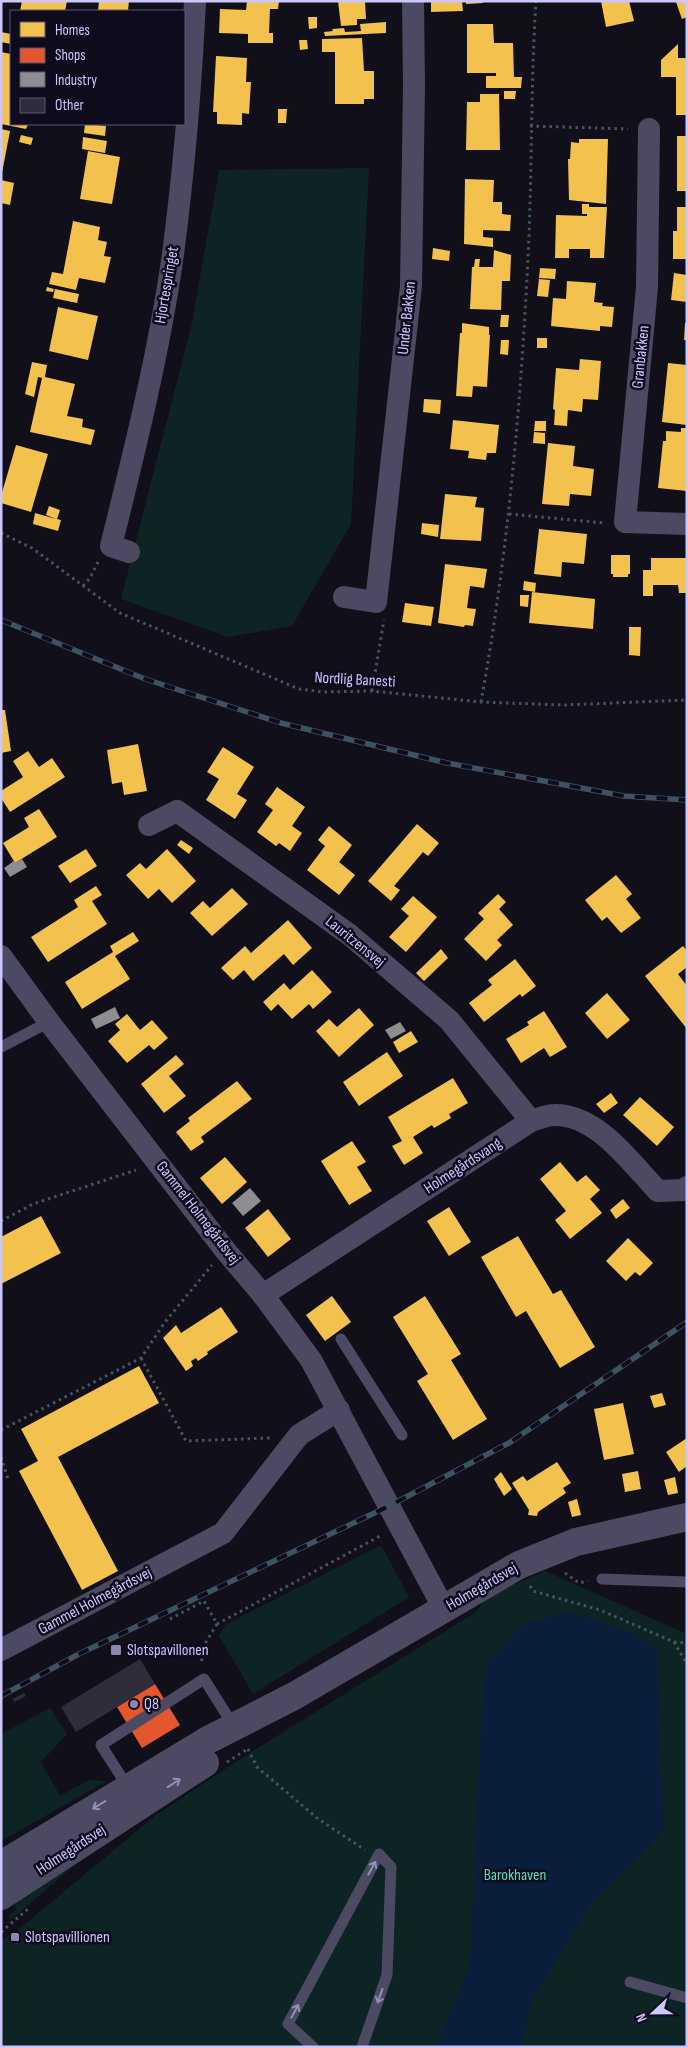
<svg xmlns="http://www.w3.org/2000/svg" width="688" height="2048" font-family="'Sofia Sans Condensed',sans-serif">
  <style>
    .green { fill: #0e2424 }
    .water { fill: #0a1d3b }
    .homes { fill: #f2c14e }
    .shops { fill: #e4572e }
    .industry { fill: #8d8d92 }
    .building { fill: #2f2c3c }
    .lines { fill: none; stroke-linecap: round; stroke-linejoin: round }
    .path { stroke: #465562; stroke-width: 3; stroke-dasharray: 2.5 4; stroke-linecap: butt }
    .service { stroke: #4b4a62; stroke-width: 11 }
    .minor { stroke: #4b4a62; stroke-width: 22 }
    .tertiary { stroke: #4b4a62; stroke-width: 28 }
    .rail-casing { stroke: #3d5362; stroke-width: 5.5 }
    .rail { stroke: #0e0b1d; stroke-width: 4; stroke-dasharray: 11; stroke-linecap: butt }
    .oneway { stroke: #928fb8 }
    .poi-dot { fill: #8b87ae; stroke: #0e0b1d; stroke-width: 2 }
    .labels { text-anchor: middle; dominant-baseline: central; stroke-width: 5; stroke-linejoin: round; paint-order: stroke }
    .street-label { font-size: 16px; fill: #cdc7ff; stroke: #0e0b1d }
    .poi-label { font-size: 16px; fill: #cdc7ff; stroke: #0e0b1d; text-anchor: start }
    .park-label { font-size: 16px; fill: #52e0ba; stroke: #0e0b1d }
  </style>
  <rect width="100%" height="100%" fill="#110f19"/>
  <g class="green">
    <path d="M369,168L351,524L292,626L228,637L121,599L192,323L219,170Z"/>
    <path d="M381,1545L409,1597L253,1694L219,1636L225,1625Z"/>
    <path d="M545,1571L687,1634V2047H1V1940L9,1936L12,1940L21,1935L18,1930L156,1815L248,1754L476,1612L488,1596Z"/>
    <path d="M50,1708L67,1734L41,1762L60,1796L89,1780L107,1781L1,1841V1734Z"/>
    <path d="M76,1864L20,1912L11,1919L8,1916L17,1909L14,1905L47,1878Z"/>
  </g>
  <path class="water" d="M569,1612L639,1636L657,1651L664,1831L592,1902L532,2000L521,2047H437L470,1964L482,1709L488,1662L524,1624Z"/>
  <g class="homes">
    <path d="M22,1H67L65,11H20Z"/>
    <path d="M99,1H129L128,11H98Z"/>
    <path d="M247,1H279L278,9H270L269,33H273V43H248V34L219,33L220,9L246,10Z"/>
    <path d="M338,1H365L366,19H357V25L341,26Z"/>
    <path d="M431,1H462L463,11L431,12Z"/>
    <path d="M466,1H483V3L466,4Z"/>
    <path d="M601,1H629L634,21L606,27Z"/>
    <path d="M686,1L687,17L682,19L676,2Z"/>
    <path d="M308,17H317V28L309,29Z"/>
    <path d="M386,22V33L325,36L324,32L333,31L332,29L344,28L345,32L361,31L360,24Z"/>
    <path d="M467,24H493L494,43H513L514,77H522L521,88H486V76H496V73H467Z"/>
    <path d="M1,32L11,34V44L1,42Z"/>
    <path d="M362,38L364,71H374V99H364V104H335V52H322V39Z"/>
    <path d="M299,40H307L308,49L300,50Z"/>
    <path d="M678,44V58H687V115H676V77H661V60Z"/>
    <path d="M1,52L11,54V124H28L26,129L1,124Z"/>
    <path d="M216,56L247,58L246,82H251L249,114L242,113V125L217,124V112H213Z"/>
    <path d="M504,91H516L515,99H504Z"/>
    <path d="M480,94H499L500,150H466L467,102H480Z"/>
    <path d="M278,109H287L286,123H278Z"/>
    <path d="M85,124L106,126L105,136L84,133Z"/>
    <path d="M1,129L10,131L2,173H1Z"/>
    <path d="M21,135L33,138L31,145L19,142Z"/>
    <rect x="677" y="136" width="10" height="55"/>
    <path d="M83,137L107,141L105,153L82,149Z"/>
    <path d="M579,139H608L606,204L569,200L568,159H570L571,142L579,143Z"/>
    <path d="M88,151L120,157L112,204L80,199Z"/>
    <path d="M465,179L494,180L493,202H502V214L511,215L510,231L483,230V237L493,238V247L464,244Z"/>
    <path d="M1,180L14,183L10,205L1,203Z"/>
    <path d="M582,204H589V207H607L604,258H590V249H569V258H555L556,215L587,216V214H582Z"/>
    <path d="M677,207H687V259H673V231H677Z"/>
    <path d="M73,221L100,227L98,240L107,242L104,256L111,257L105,283L79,278L76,290L49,284L52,272L63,274Z"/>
    <path d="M433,248L450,251L449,261L432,259Z"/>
    <path d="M494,250L511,255L510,281H502L501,310L470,309L472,267H474L475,259H480L479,267H493Z"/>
    <path d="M540,268L556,269L555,279L539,278Z"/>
    <path d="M674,273L687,275V302L671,300Z"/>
    <path d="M539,279L550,280L548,297L537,296Z"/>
    <path d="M567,281L596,283L594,302L603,303L602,306L614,307L612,327L600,326V331L551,326L553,298L566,299Z"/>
    <path d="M47,287L54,289L53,292L46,291Z"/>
    <path d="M55,289L79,294L77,303L53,298Z"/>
    <path d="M58,307L98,316L88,360L49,351Z"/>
    <path d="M501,315H509L508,327H500Z"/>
    <path d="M462,323L489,327V335H490L487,387L473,386L472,397L456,396L460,333H462Z"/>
    <path d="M685,323H687V340H684Z"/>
    <rect x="537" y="338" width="10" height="10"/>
    <path d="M501,340H509L508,355L500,354Z"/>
    <path d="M580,359L601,361L598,400L583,399L582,412L568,410L567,426L554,425L555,410L553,409L556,368L579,370Z"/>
    <path d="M32,362L47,365L45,377L75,384L67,416L83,419L82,427L95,430L91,445L30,432L42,378L38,377L34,397L25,394Z"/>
    <path d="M668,363L687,365V425L662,422Z"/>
    <path d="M424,399L441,400L440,414L423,412Z"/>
    <path d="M453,420L499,425L496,453H487L486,460L468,458L469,451L450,449Z"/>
    <path d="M535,421H546V431H534Z"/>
    <path d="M681,428H687V491L658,488L663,441H666V431L681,432Z"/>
    <path d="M534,432L545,433V444L533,443Z"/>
    <path d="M548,443L575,446L573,466L594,469L591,496L570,494L569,506L542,504Z"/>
    <path d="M16,445L48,454L31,512L1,503V496Z"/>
    <path d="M445,494L477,497L475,507L484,508L481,541L440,539Z"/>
    <path d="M49,506L60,510L57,519L61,520L58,531L33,524L35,513L56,519L46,515Z"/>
    <path d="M422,523L439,525L438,537L421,534Z"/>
    <path d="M539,529L587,534L584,564L562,562L561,577L534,574Z"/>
    <path d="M611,555H630V574H628V577H613V574H611Z"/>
    <path d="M651,558H687V593H679L678,585H653V596H643V570H651Z"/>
    <path d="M445,564L487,569L484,588L470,586L467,608L476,609L473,626L465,625L464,627L438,623Z"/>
    <path d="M524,581L536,583L535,592L523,590Z"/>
    <path d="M532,592L595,599L593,629L529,623Z"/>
    <path d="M520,595H529L528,607L520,606Z"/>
    <path d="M405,603L434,607L431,626L402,622Z"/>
    <path d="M629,627H641L640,656L629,655Z"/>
    <path d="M1,710H5L11,751L1,753Z"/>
    <path d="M138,744L147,791L124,795L122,782L112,784L107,750Z"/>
    <path d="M223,747L254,767L237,794L247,800L235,819L206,800L219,779L207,772Z"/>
    <path d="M28,751L39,767L52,758L65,777L10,812L1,798V791L23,777L13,761Z"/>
    <path d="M277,787L305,807L292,826L302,833L290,851L279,843L276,846L257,832L273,810L265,804Z"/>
    <path d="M39,809L57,837L15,863L3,843L29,827L24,818Z"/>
    <path d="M417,824L439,843L428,856L423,852L394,886L400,890L391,901L368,881Z"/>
    <path d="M329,826L352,845L339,862L355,875L339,895L307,870L325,846L318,840Z"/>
    <path d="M181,840L193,848L189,854L177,845Z"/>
    <path d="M86,849L97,866L70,883L58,866Z"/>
    <path d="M167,849L196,881L172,903L159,889L148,899L126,875L140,863L146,869Z"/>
    <path d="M616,875L632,894L626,899L641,918L621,933L607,917L602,921L585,900Z"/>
    <path d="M96,886L102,895L92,901L107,924L48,962L31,937L78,907L74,900Z"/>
    <path d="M232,888L248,904L212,936L190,913L203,901L210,908Z"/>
    <path d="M498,894L506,902L499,909L513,925L497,940L502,945L486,961L464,939L484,919L478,913Z"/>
    <path d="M413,896L437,917L406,952L389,937L409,916L401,909Z"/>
    <path d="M288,920L312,948L293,965L284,954L253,981L244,970L233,980L221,968L245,946L251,953Z"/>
    <path d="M133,932L139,941L115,956L130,979L82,1009L65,982L113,952L110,946Z"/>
    <path d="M683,946L687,951V967L678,974L687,986V1029L645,976Z"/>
    <path d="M441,949L448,958L424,981L416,973Z"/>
    <path d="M515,959L536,986L522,997L520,994L484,1022L469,1003L492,985L488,980Z"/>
    <path d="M312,970L332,992L313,1009L309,1004L292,1019L278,1004L271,1011L263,1002L284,983L290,990Z"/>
    <path d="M607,993L630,1020L607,1039L585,1013Z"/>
    <path d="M359,1008L374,1025L339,1057L316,1031L329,1019L337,1027Z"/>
    <path d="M544,1011L567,1047L550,1057L544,1048L521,1063L506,1039L529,1025L527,1022Z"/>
    <path d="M127,1014L140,1030L152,1020L168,1038L154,1050L149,1045L127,1063L108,1041L120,1030L115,1024Z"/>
    <path d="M411,1031L418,1042L399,1053L393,1042Z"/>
    <path d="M387,1052L403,1076L359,1106L343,1082Z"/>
    <path d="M176,1055L184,1064L169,1076L186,1096L164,1113L141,1084Z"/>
    <path d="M453,1078L468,1103L449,1114L451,1118L434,1128L432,1125L413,1137L423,1153L404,1165L392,1146L402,1141L388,1117Z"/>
    <path d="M237,1081L252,1099L201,1137L204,1142L191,1151L176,1132L190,1121L188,1118Z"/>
    <path d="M611,1093L618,1103L604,1113L596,1104Z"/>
    <path d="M640,1097L674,1127L657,1146L623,1115Z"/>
    <path d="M352,1141L366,1162L357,1167L372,1191L349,1205L321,1161Z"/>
    <path d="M225,1157L247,1182L222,1204L200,1178Z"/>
    <path d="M560,1162L577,1182L586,1175L600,1190L590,1199L602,1213L570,1239L555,1220L566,1211L540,1179Z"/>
    <path d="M623,1199L630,1208L616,1219L610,1210Z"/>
    <path d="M449,1207L471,1242L449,1256L427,1221Z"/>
    <path d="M268,1209L291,1239L268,1257L245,1228Z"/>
    <path d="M41,1216L61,1253L1,1284V1237Z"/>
    <path d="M518,1236L553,1294L561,1290L595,1347L560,1368L526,1311L516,1317L481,1257Z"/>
    <path d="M628,1238L653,1263L640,1276L635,1272L626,1281L606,1261Z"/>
    <path d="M332,1296L351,1322L325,1341L306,1315Z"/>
    <path d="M425,1296L461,1354L451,1360L487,1419L453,1440L417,1381L428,1374L393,1317Z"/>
    <path d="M221,1307L238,1332L207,1352L208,1354L198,1361L196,1358L191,1361L193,1366L186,1371L163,1338L176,1325L181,1333Z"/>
    <path d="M139,1366L159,1403L58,1457L118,1571L82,1590L19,1471L38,1461L21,1429Z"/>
    <path d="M662,1393L666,1405L654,1408L650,1396Z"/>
    <path d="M623,1403L634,1454L604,1460L594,1409Z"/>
    <path d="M687,1438V1466L679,1472L666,1452Z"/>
    <path d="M557,1462L571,1483L563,1488L566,1493L538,1512L537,1516L528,1515L529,1510L512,1483L523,1476L527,1481Z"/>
    <path d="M638,1471L641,1489L625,1492L622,1474Z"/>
    <path d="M501,1472L512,1489L504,1496L494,1479Z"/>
    <path d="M675,1477L678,1493L668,1495L664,1480Z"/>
    <path d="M577,1499L581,1515L572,1517L568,1502Z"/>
  </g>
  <path class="shops" d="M155,1684L180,1725L142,1748L117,1707Z"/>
  <g class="industry">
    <path d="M22,859L27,867L10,877L4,868L14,861L15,863Z"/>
    <path d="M115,1007L120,1018L96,1029L91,1019Z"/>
    <path d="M400,1022L406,1031L391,1039L385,1030Z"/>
    <path d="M250,1188L261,1201L243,1216L232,1203Z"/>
  </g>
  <g class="building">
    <path d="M140,1659L155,1684L76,1732L61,1707Z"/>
    <path d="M24,1693L26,1696L14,1702L13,1699Z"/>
    <path d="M17,1931L19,1934L11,1939L9,1936Z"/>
  </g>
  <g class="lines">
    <g class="path">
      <path d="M530,126L628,129"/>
      <path d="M509,514L604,523"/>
      <path d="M1,533L32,548L120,613L299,689L323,692L372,691L481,702L564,705L687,700"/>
      <path d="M83,586L90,578L98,562"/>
      <path d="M372,691L384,620"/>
      <path d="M481,702C509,548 522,392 529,236C532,157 531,79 536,1"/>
      <path d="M1,1221L33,1204L136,1170"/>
      <path d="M141,1358L186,1441L270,1438"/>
      <path d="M1,1430L141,1358L165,1322L212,1265"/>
      <path d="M1,1457L8,1479"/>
      <path d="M565,1573L579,1583L588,1581"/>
      <path d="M530,1586L533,1591L600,1610L674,1642L687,1664"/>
      <path d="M170,1619L204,1601L217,1624L201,1650L202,1664"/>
      <path d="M217,1624L382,1535"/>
      <path d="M674,1642L687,1643"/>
      <path d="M248,1749L257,1767L317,1818L365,1850"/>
      <path d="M227,1762L249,1748"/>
      <path d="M1,1932L28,1909"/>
    </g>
    <g class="service">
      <path d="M1,1047L49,1022"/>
      <path d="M341,1339L402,1435"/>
      <path d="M602,1579L687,1582"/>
      <path d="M129,1789L101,1745L204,1679L235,1728"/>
      <path d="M630,1982L687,1998"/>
      <path d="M313,2047L288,2024L379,1854L391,1867L387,1975L362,2047"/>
    </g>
    <g class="minor">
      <path d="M649,129L647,287L625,522L687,524"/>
      <path d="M129,552L111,546C135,449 159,353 173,254C184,170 191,86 195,1"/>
      <path d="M344,597L376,602L411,286L414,85L413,1"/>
      <path d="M149,825L177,811L350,935L449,1020L531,1121"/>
      <path d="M1,956L49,1022L225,1250L263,1295L311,1360L444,1609"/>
      <path d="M263,1295L531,1121C538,1119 547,1115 554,1115C597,1114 630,1162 658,1191L683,1190L687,1187"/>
      <path d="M1,1650L223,1533L299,1435L339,1410"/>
    </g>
    <g class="tertiary">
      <path d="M1,1865L208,1740L294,1696L519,1565L576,1542L687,1517"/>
      <path d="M1,1896L205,1763"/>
    </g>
    <g class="rail-casing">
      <g id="rail">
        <path d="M1,620L145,679L281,723L447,763L624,796L687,800"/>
        <path d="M1,1696L79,1654L389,1506L509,1443L687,1322"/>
      </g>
    </g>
    <use href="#rail" class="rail"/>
  </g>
  <defs><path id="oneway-shaft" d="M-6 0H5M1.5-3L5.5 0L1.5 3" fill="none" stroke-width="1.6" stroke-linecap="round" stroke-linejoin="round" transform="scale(1.25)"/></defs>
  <g class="oneway">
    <use href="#oneway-shaft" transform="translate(174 1783) rotate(-33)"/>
    <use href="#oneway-shaft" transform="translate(99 1805) rotate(149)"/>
    <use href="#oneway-shaft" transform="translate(372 1868) rotate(-61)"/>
    <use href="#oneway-shaft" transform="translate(380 1996) rotate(109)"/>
    <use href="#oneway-shaft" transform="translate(295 2011) rotate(-62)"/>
  </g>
  <g class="poi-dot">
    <rect x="110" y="1644" width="12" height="12" rx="2.5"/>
    <circle cx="134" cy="1704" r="5"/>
    <rect x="10" y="1932" width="10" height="10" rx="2.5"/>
  </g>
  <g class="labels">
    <g class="street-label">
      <text transform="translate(167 285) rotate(-80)">Hjortespringet</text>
      <text transform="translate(407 318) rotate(-84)">Under Bakken</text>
      <text transform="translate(641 357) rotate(-84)">Granbakken</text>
      <text transform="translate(355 680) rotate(3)">Nordlig Banesti</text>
      <text transform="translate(355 942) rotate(39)">Lauritzensvej</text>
      <text transform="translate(463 1166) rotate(-33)">Holmegårdsvang</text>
      <text transform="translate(198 1213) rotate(52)">Gammel Holmegårdsvej</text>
      <text transform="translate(482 1587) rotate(-30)">Holmegårdsvej</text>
      <text transform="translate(95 1601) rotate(-28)">Gammel Holmegårdsvej</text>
      <text transform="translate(71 1850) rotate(-33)">Holmegårdsvej</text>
    </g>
    <g class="poi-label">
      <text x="127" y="1650">Slotspavillonen</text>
      <text x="144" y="1704">Q8</text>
      <text x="25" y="1937">Slotspavillionen</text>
    </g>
    <g class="park-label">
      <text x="515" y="1875">Barokhaven</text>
    </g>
  </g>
  <rect width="688" height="2048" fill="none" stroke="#cdc7ff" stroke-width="5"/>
  <rect x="10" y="10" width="175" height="115" fill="#0e0b1d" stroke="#5a5677"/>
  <rect x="20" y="22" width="25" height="15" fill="#f2c14e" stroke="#5a5677"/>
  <text x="55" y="35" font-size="15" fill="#cdc7ff">Homes</text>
  <rect x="20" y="48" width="25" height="15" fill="#e4572e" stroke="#5a5677"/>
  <text x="55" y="60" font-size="15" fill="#cdc7ff">Shops</text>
  <rect x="20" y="72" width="25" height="15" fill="#8d8d92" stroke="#5a5677"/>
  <text x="55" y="85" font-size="15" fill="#cdc7ff">Industry</text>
  <rect x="20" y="98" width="25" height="15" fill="#2f2c3c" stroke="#5a5677"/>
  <text x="55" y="110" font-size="15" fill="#cdc7ff">Other</text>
  <g transform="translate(653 2013) rotate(248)" stroke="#0e0b1d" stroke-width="4" paint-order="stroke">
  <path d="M0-4L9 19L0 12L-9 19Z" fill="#cdc7ff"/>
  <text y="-8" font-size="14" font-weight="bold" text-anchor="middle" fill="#cdc7ff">N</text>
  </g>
</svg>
